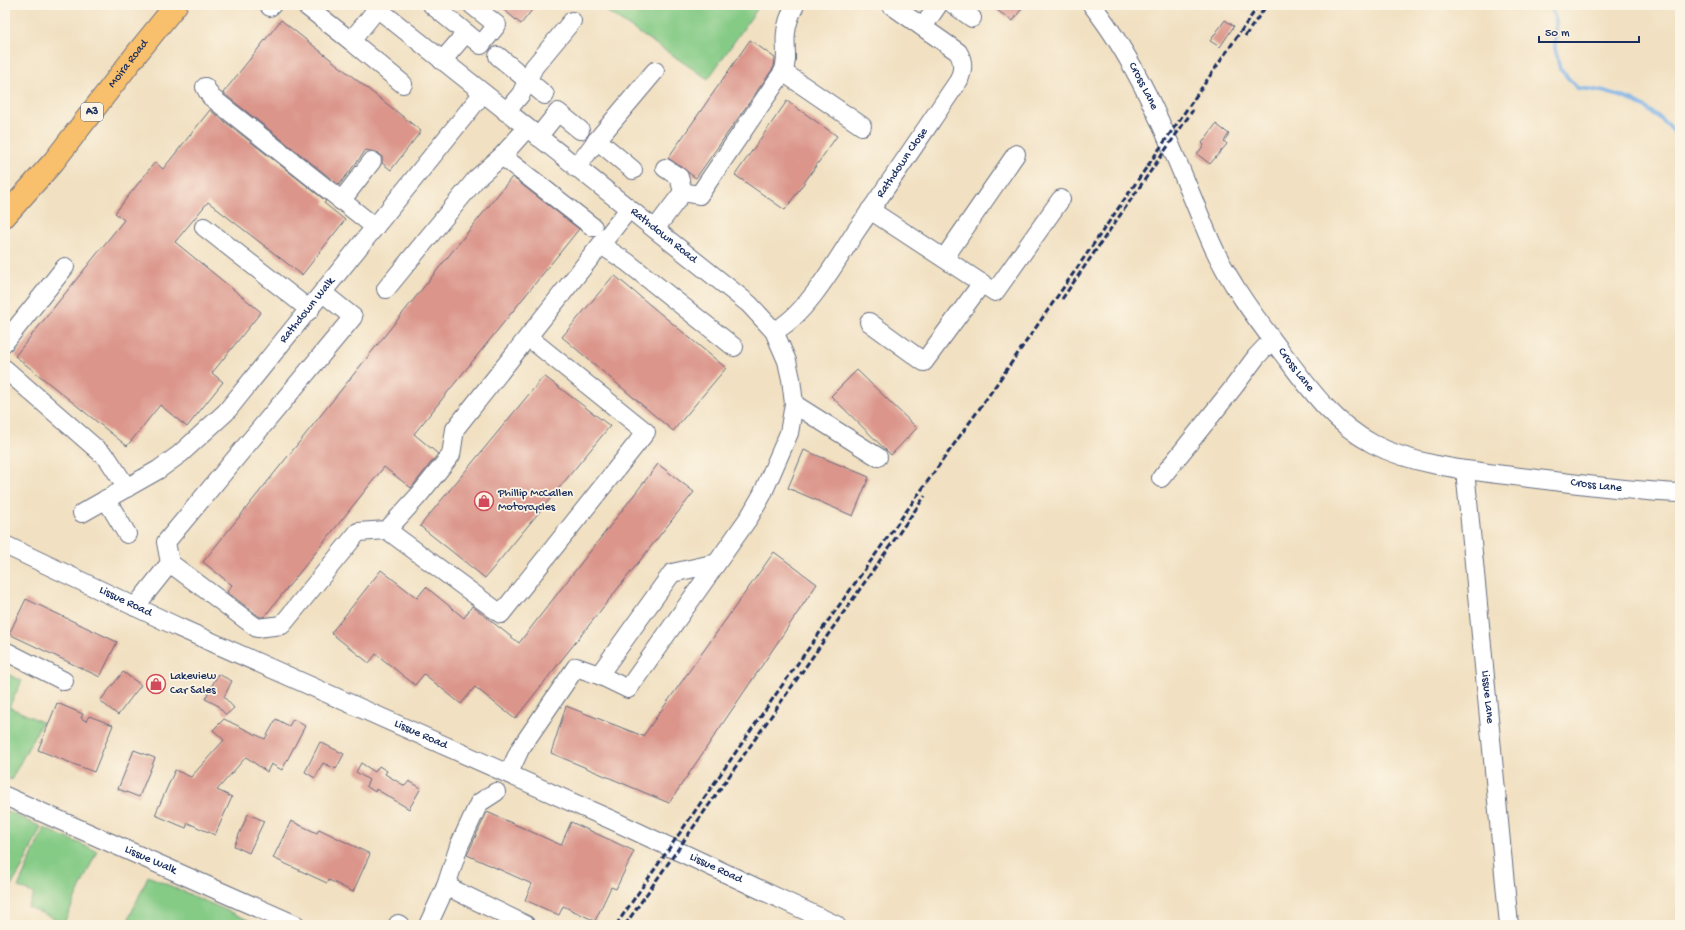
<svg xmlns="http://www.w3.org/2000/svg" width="1685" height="930" font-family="'Gochi Hand',sans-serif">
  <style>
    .green { fill: #85cb86; stroke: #507d72 }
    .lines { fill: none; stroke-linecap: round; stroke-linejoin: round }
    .stream { stroke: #76afe6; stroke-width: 4 }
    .building { fill: #db958b }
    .minor-casing { stroke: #666d81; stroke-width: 20 }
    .highway-casing { stroke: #666d81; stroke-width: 24 }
    .minor { stroke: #fff; stroke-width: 18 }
    .highway { stroke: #f8bf6c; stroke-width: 22 }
    .rail { stroke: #1b2f5e; stroke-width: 3; stroke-dasharray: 6 3; stroke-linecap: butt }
    .labels { text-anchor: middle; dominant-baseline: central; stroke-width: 3.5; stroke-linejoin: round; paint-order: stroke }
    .shield { fill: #fcf5e5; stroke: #5e6a86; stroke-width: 1 }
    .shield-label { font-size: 11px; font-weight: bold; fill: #1b2f5e }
    .street-label { font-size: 12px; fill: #1b2f5e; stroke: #fcf5e5 }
    .poi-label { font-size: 12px; fill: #1b2f5e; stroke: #fcf5e5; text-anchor: start }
  </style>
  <rect width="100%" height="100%" fill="#fcf5e5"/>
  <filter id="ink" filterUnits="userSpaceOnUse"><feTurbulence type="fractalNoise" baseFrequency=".025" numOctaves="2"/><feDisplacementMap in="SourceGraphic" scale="8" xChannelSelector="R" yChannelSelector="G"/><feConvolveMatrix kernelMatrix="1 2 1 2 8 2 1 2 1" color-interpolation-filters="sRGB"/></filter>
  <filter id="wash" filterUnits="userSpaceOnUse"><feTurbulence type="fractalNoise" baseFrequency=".012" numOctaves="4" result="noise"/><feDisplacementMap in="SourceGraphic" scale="16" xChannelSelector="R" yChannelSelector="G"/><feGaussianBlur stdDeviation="0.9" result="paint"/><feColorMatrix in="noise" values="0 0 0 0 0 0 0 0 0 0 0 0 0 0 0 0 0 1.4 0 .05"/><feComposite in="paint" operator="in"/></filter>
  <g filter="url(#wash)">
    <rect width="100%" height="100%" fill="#f1e0c1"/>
    <g class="green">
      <path d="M597,5H760L708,79Z"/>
      <path d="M5,673L22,681L9,707L42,722L11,780L5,777Z"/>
      <path d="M5,810L41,827L22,868L5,896Z"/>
      <path d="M44,828L97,851L64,923L28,907L34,894L18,887Z"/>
      <path d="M148,876L255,923V925H126Z"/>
    </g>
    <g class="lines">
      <path class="stream" d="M1550,5L1556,21L1555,47L1560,69L1577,88C1620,91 1651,104 1680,138"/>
    </g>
    <g id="blocks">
      <g class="building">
        <path d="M498,5H536L521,24Z"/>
        <path d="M989,5H1024L1013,21Z"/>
        <path d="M281,20L421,131L391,170L382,163V157L379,153L366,150L339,185L223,93Z"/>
        <path d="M1225,20L1234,26L1220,47L1210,41Z"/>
        <path d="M750,40L775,58L774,67L696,178L668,158Z"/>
        <path d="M787,101L837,136L785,210L735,175Z"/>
        <path d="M210,110L326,201L324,203L345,220L302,275L208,202L175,242L261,312L212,373L223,382L187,427L160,405L127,446L15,356L124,220L115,213L155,162L163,169Z"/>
        <path d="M1216,124L1229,134L1224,141L1227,144L1210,164L1197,154L1204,145L1202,143Z"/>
        <path d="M512,177L579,229L414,434L438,454L411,488L384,467L264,617H260L227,592L232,585L203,562Z"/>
        <path d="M614,275L726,368L673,431L562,337Z"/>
        <path d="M857,370L917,428L891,455L831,396Z"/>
        <path d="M544,376L610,426L485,578L420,526Z"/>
        <path d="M804,450L869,477L853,516L788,488Z"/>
        <path d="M658,464L694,492L515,719L475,687L461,704L424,674L415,685L376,654L369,663L331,633L381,570L417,598L426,587L464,618L472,606L519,643Z"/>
        <path d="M774,552L817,584L669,803L551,753L566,706L643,736Z"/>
        <path d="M26,599L117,642L100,677L9,634Z"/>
        <path d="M123,672L141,685L118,715L100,701Z"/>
        <path d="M218,674L232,681L224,697L234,708L226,715L217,705L205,699Z"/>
        <path d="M57,703L83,714L81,718L86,721L89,716L113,725L94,772L38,750Z"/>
        <path d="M224,719L265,739L276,719L289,726L293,719L305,726L282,770L271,764L267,772L246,757L217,790L232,797L215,835L188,823L186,828L155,815L175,770L191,777L224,740L213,730Z"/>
        <path d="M320,742L344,754L336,769L323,763L315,778L305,772Z"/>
        <path d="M134,750L155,758L139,797L118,789Z"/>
        <path d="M361,763L375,772L379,766L387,771L385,774L405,786L409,781L421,788L409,809L376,789L375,792L366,786L369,780L356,772Z"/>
        <path d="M487,812L561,845L571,822L634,851L616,889L611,887L595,921L563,906L559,915L525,900L532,884L467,855Z"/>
        <path d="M248,814L264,821L249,853L234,846Z"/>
        <path d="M291,821L317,833L319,829L370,854L353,892L329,880L327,883L273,858Z"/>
      </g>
    </g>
  </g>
  <g filter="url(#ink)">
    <use href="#blocks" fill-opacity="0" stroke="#666d81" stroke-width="1"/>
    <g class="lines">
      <g class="minor-casing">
        <g id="minor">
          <path d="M305,5L351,41"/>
          <path id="s1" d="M373,5L749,304L774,331L787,361L791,379L794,404L789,433L762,495L750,516L628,689L599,675L672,573L717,563"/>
          <path d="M432,5L481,45L497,25L472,5"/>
          <path d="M954,5L972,18"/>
          <path id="s2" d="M1092,5C1147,75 1176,161 1211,242C1230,285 1258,321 1287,359C1311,391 1335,424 1373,444C1420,468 1477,471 1529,478C1579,484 1629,491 1680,493"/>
          <path d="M270,7L272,5"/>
          <path d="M377,9L351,41L403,84"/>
          <path d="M923,27L938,5"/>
          <path d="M498,56L545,95"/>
          <path d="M442,61L466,33"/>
          <path d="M783,72L862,126"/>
          <path d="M205,87L211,97L375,227"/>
          <path d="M506,112L521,94L534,67L572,21"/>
          <path d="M538,137L558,112L580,130"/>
          <path d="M597,140L655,71"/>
          <path d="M502,156L527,128"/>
          <path d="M576,168L597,140L633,170"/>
          <path d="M665,168L679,177L683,192"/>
          <path d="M341,201L372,161"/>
          <path d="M870,210L995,292L1061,199"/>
          <path d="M204,227L310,310"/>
          <path d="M655,229L683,192L699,195L783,72C789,59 784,46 786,32C787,22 791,13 795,5"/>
          <path d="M601,245L627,262L734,347"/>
          <path d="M945,257L1016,154"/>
          <path d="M386,289L476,179L502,156L593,227"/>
          <path d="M869,322L924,362L982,283"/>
          <path id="s3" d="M774,331C805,317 837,260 856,231C891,181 925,130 959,80C963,69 964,62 958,52L891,5"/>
          <path d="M528,337L646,432L501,614L387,530L419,495L451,455L455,429L629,209"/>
          <path d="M5,342L65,267"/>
          <path d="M5,369L108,459L127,488"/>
          <path d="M794,404L878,457"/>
          <path id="s4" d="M1465,470L1509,925"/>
          <path d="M1161,478L1233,388L1256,357L1272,340"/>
          <path d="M106,499L127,534"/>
          <path id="s5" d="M82,513L158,470L180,454L226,412L483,93"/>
          <path id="s6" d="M5,545L178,627L614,821L836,925"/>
          <path d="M170,563L257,628L282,625L358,532L387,530"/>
          <path d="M135,607L170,563L166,542L353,317L323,293"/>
          <path d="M5,651L64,681"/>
          <path d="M509,773L520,749L576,667L599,675"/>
          <path id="s7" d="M5,796L296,925"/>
          <path d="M446,886L526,925"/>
          <path d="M398,924L400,925"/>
          <path d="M428,925L446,886L459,846L479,803L496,792"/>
        </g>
      </g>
      <g class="highway-casing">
        <g id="highway">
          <path id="s8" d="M5,216L54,161L138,52L176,5"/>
        </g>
      </g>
      <use href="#minor" class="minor"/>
      <use href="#highway" class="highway"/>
      <g class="rail">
        <path d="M1245,36L1267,5"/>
        <path d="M1062,299L1193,110"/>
        <path d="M616,925L781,687L987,398L1259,5"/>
        <path d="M625,925L925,496"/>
      </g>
    </g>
  </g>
  <defs>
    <g id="shop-ring" transform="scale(1)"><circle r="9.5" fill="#fcf5e5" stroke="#d1495b" stroke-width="1.5"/><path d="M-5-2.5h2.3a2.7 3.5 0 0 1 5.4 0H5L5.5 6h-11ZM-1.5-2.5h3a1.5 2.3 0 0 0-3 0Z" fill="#d1495b"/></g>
  </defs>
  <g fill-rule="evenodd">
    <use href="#shop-ring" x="484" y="501"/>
    <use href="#shop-ring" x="156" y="684"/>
  </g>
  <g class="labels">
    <rect class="shield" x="81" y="103" width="22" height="18" rx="3"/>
    <g class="shield-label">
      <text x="92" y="112">A3</text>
    </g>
    <g class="street-label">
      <text stroke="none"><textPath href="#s8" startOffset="196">Moira Road</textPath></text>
      <text stroke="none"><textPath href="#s2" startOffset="96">Cross Lane</textPath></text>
      <text stroke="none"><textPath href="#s3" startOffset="213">Rathdown Close</textPath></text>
      <text stroke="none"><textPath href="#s1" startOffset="371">Rathdown Road</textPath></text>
      <text stroke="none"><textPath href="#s5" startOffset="307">Rathdown Walk</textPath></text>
      <text stroke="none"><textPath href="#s2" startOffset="420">Cross Lane</textPath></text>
      <text stroke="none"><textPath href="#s2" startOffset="756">Cross Lane</textPath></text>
      <text stroke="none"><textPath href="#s6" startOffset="133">Lissue Road</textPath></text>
      <text stroke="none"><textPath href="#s4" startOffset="228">Lissue Lane</textPath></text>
      <text stroke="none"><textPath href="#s6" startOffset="457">Lissue Road</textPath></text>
      <text stroke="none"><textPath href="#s7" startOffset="159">Lissue Walk</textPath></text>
      <text stroke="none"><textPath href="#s6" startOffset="781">Lissue Road</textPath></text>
    </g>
    <g class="poi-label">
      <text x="498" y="494">Phillip McCallen<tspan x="498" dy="14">Motorcycles</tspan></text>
      <text x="170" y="677">Lakeview<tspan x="170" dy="14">Car Sales</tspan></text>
    </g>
  </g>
  <rect width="1685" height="930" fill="none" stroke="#fcf5e5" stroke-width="20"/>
  <path d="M1539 36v6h100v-6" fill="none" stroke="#1b2f5e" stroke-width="2"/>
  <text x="1545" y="36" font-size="12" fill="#1b2f5e" stroke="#fcf5e5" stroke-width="3" paint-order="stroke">50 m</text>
</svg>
